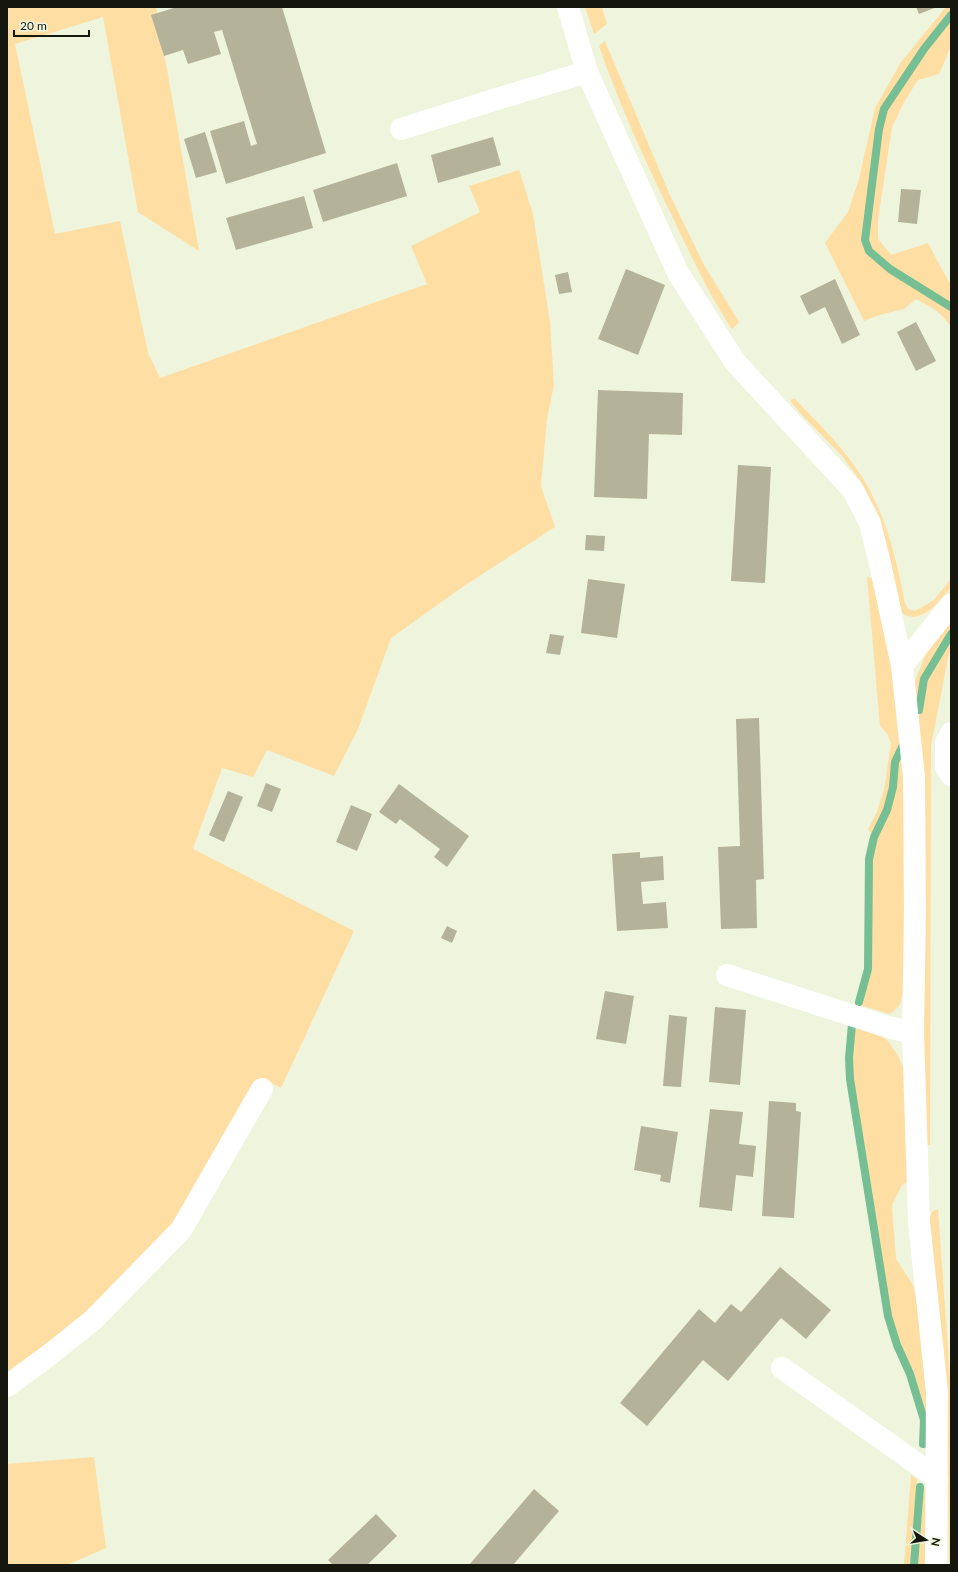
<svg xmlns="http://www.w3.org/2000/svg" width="958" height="1572" font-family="Lato,sans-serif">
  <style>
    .green { fill: #fedea3 }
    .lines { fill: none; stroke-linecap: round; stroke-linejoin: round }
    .stream { stroke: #76be93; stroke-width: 8 }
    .building { fill: #b5b29a }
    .minor { stroke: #fff; stroke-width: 22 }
  </style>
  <rect width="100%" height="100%" fill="#eef5dc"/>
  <g class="green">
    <path d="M7,7H156L199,251L138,212L103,17L15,44L55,234L120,221L148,353L160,378L427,284L411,246L480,212L469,186L519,170L533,214L550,322L554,385L547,418L541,486L555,527L464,586L391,638L358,729L334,776L267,750L253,777L222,768L193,849L354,931L281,1088L262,1078L174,1225L82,1316L7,1376Z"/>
    <path d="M585,7H602L607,24L594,34Z"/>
    <path d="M946,7H951V11L923,48L882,109L877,128L865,212L863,240L867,252L889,270L951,309V327C941,312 932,307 916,299L904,309L879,315L864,321L825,243L848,212L859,179L875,108L901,62Z"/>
    <path d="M951,18V46L939,74L918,80L904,102L892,127L878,220V239L891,255L928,243L941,268L951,285V304L891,267L870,250L867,239L869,213L881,129L886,110L926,50Z"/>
    <path d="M605,41L669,193L703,263L739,322L732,329C708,293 690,254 672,216C645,161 619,104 599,46Z"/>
    <path d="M794,398C816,421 840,444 858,471C885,510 896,557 905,603L908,609L915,611L934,600L951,579V587C939,601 922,626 902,613L888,551L861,482L842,456L804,417L790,401Z"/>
    <path d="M867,577L879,580L905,732L892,760L890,787L884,809L872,835L868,829L877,812L884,790L891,743L888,735L880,726Z"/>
    <path d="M951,613V632L923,679L918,711L915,681L931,641Z"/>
    <path d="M951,637V651L949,653L931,746L930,1145L923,1144L919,716L924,694L925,679Z"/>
    <path d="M905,745L904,986C901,1001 902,1007 889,1014L860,1005L869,971V895L871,857L876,838L889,811L898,760Z"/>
    <path d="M857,1025L876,1031L887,1040L897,1054L908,1077V1182L902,1185L892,1205L896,1259L913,1285L916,1297L931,1432L927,1433L925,1419L912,1372L899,1342L890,1314L880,1256L852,1073L851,1052L852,1039Z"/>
    <path d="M938,1209L951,1390V1565H949L947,1391L928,1220L933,1211Z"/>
    <path d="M94,1457L106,1548L67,1565H7V1464Z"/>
    <path d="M911,1475L917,1479L911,1565H904Z"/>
    <path d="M924,1486L929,1490V1565H917Z"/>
  </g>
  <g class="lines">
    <g class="stream">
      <path d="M951,15L924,49L884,109L879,129L865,240L869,251L890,269L951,307"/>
      <path d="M919,710L924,679L951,634"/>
      <path d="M859,1002L868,969L869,859L874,837L887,810L893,787L895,762L904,743"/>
      <path d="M852,1024L849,1058L850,1079L888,1316L897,1345L910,1374L924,1420L923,1444"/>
      <path d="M914,1565L920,1487"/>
    </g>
  </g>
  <g class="building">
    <path d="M177,7H282L326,153L226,184L210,131L244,121L251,146L257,144L222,30L214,32L221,54L188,64L183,50L164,56L151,15Z"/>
    <path d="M916,7H937L919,14Z"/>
    <path d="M205,132L217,172L196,178L184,139Z"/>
    <path d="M493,137L501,165L438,183L431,155Z"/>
    <path d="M397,163L407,196L323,222L313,190Z"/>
    <path d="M901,189L921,190L917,224L898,222Z"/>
    <path d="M304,196L313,228L236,250L226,218Z"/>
    <path d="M626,269L665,285L638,355L598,339Z"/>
    <path d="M568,272L572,292L559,294L555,275Z"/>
    <path d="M835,279L860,335L842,344L825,307L809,315L800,296Z"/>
    <path d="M916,322L936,361L916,371L897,332Z"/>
    <path d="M598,390L683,393L682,435L649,434L647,499L594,497Z"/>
    <path d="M738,465L771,467L765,583L731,581Z"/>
    <path d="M586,535L605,536L604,551L585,550Z"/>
    <path d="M588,579L625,584L617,638L581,633Z"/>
    <path d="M550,634L564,636L560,655L546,653Z"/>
    <path d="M759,718L764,879L756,880L757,928L721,929L718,847L740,846L736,719Z"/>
    <path d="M266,783L281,789L272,812L257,806Z"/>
    <path d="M399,784L469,836L447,867L434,857L440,849L400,819L396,824L379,812Z"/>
    <path d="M228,791L243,797L224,842L209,835Z"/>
    <path d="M351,805L372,814L357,851L336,842Z"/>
    <path d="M640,852V858L663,856L664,880L641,882L643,904L666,902L668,928L617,931L612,854Z"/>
    <path d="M447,926L457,931L452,943L441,938Z"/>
    <path d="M605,991L634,996L626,1044L596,1039Z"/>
    <path d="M715,1007L746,1010L740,1085L709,1082Z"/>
    <path d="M669,1015L687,1017L681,1087L663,1086Z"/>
    <path d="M769,1101L796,1103V1111L801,1112L794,1218L762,1216Z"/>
    <path d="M710,1109L743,1112L739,1144L756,1146L753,1177L736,1175L732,1211L699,1207Z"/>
    <path d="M641,1126L678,1132L670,1183L660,1181L661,1175L634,1170Z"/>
    <path d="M780,1267L831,1310L806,1339L781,1318L728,1381L703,1360L647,1426L620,1403L699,1309L715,1323L731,1304L741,1312Z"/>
    <path d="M534,1489L559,1511L513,1565H469Z"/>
    <path d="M376,1514L397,1536L367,1565H333L328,1560Z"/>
  </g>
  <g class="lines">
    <g class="minor">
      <path d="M568,7L587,72L678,273L735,362L853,490L870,523L880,564L902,666L914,777L915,911L913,1033L919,1222L937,1392L936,1565"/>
      <path d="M401,129L510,95L587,72"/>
      <path d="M902,666L951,605"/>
      <path d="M951,733L946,743V767L951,775"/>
      <path d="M727,975L888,1027L913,1033"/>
      <path d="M782,1368L937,1478"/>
      <path d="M7,1386L48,1356L93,1320L181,1230L262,1089"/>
    </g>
  </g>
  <rect width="958" height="1572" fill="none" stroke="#15170f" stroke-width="16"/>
  <g transform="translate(926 1540) rotate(102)" stroke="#eef5dc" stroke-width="3" paint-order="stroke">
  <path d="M0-3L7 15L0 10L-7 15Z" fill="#15170f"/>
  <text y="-6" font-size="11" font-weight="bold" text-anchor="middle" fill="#15170f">N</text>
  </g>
  <path d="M14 30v6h75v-6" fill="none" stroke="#15170f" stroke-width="2"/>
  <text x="20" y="30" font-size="12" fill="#15170f" stroke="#eef5dc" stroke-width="3" paint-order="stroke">20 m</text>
</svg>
